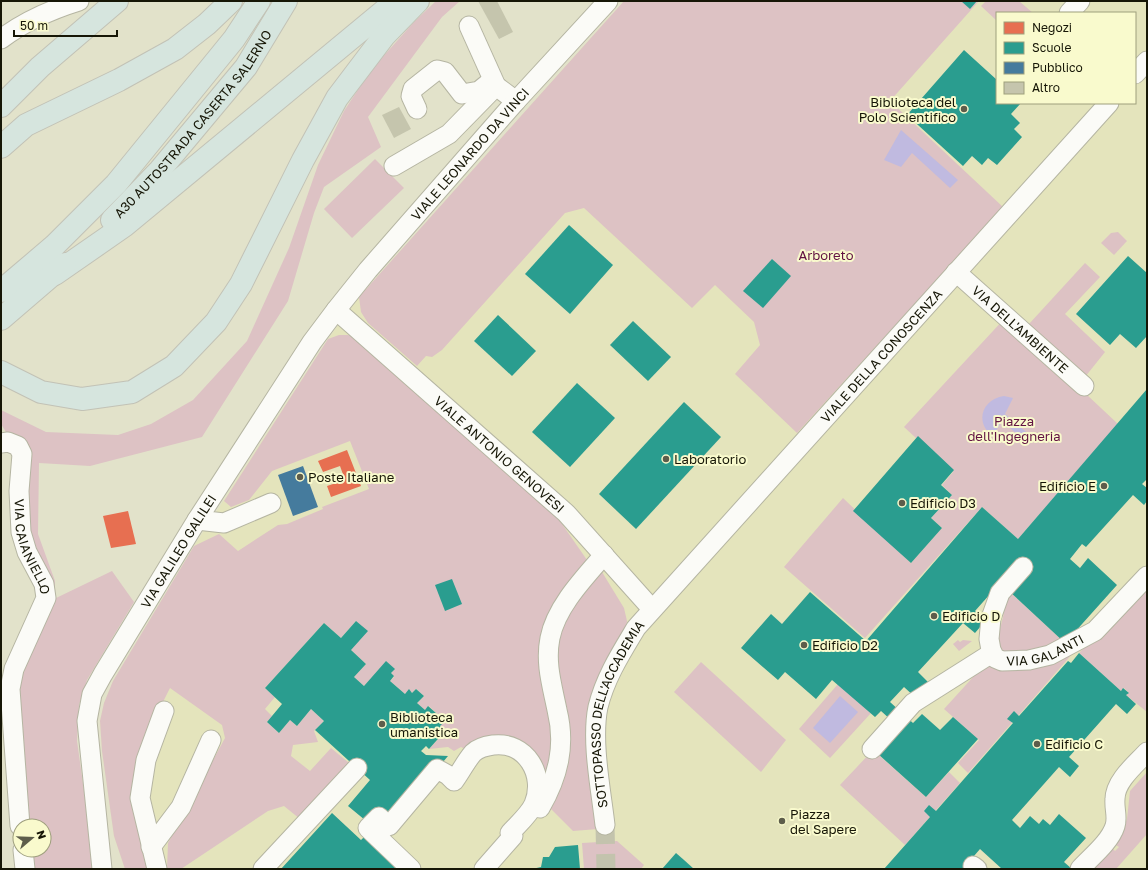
<svg xmlns="http://www.w3.org/2000/svg" width="1148" height="870" font-family="'Golos Text',sans-serif">
  <style>
    .built { fill: #e4e4bc; fill-rule: evenodd }
    .green { fill: #ddc2c4 }
    .water { fill: #c0bae0 }
    .shops { fill: #e76f51 }
    .schools { fill: #2a9d8f }
    .public { fill: #457b9d }
    .building { fill: #c5c5ad }
    .lines { fill: none; stroke-linecap: round; stroke-linejoin: round }
    .minor-tunnel { stroke: #c3c3ad; stroke-width: 19; stroke-dasharray: 19 10; stroke-linecap: butt }
    .minor-casing { stroke: #b5b5a2; stroke-width: 21 }
    .highway-casing { stroke: #c2c2b6; stroke-width: 24 }
    .minor { stroke: #fbfbf7; stroke-width: 19 }
    .highway { stroke: #d6e5de; stroke-width: 22 }
    .poi-dot { fill: #5d5d4b; stroke: #f9facd; stroke-width: 1.5 }
    .labels { text-anchor: middle; dominant-baseline: central; stroke-width: 4; stroke-linejoin: round; paint-order: stroke }
    .poi-label { font-size: 13px; fill: #161606; stroke: #f9facd; text-anchor: start }
    .street-label { font-size: 13px; fill: #161606; stroke: #f9facd }
    .park-label { font-size: 13px; fill: #621242; stroke: #f9facd }
  </style>
  <rect width="100%" height="100%" fill="#e2e2ca"/>
  <path class="built" d="M624,1H1147V869H125L114,836L102,751L100,721L104,703L113,681L194,546L328,339L359,297ZM997,13H1135V103H997Z"/>
  <g class="green">
    <path d="M436,1H460L442,17L368,117L381,147L324,187L314,213L288,301L202,437L90,466L39,463L38,534L55,581L54,599L112,571L134,602L87,680L79,705L77,741L95,869H34L32,850H44V826H28L13,698L40,622L15,435L6,432L1,424V410L46,432L118,435L151,424L193,400L247,341L289,248L318,165L344,111L371,70L414,22Z"/>
    <path d="M624,1H979L890,101L1003,207L797,433L735,374L760,345L754,322L715,285L692,308L584,208L565,213L442,350L432,357L426,356L417,366L368,323L361,312L359,297Z"/>
    <path d="M986,1H1019L1033,13H997V21L981,6Z"/>
    <path d="M375,159L404,188L352,238L324,209Z"/>
    <path d="M1118,232L1127,241L1114,255L1101,243L1111,233Z"/>
    <path d="M1085,263L1100,277L1065,314L1105,352L1085,377L1029,324Z"/>
    <path d="M1005,318L1118,424L1018,539L982,507L865,638L784,567L843,498L911,563L942,528L931,518L952,495L942,485L953,472L904,427Z"/>
    <path d="M339,335H348L353,337L514,477L560,521L587,560L558,602L554,737L546,780L518,750L473,753L461,747L454,751L448,747L429,749L445,732L440,726L444,721L429,706L425,710L417,703L424,696L416,689L412,693L409,690L405,694L390,681L394,677L391,673L394,669L386,662L364,686L354,677L366,664L351,650L356,621L341,638L324,623L265,688L275,697L265,709L272,716L267,722L279,733L290,720L297,726L311,709L324,721L314,731L318,742L293,745L291,756L310,771L331,748L349,763L300,819L284,806L268,811L181,869H167L168,843L225,738L222,725L170,688L156,716L142,759L152,869H125L114,836L102,751L100,721L104,703L113,681L194,546L219,534L238,551L278,525L287,524L323,509L322,507L369,489L350,441L272,471L249,500L231,507L224,501L328,339Z"/>
    <path d="M602,572L624,608L627,621L625,635L597,691L598,829L573,831L550,808C560,787 571,764 570,739C569,719 563,699 559,680C550,637 573,601 602,572Z"/>
    <path d="M1147,587V712L1126,695L1128,692L1124,688L1121,691L1079,653L1142,589Z"/>
    <path d="M1009,591L1065,643L1058,646L1002,655L997,642Z"/>
    <path d="M958,640L960,642L963,640L972,641L959,651L953,644Z"/>
    <path d="M1073,653L968,773L958,763L979,740L944,709L984,665Z"/>
    <path d="M701,662L786,740L761,772L674,692Z"/>
    <path d="M838,684L871,713L830,758L799,729Z"/>
    <path d="M873,750L926,797L949,772L960,783L905,845L840,785Z"/>
    <path d="M1147,772V834L1116,869H1090L1110,846L1115,851L1119,847L1116,845L1127,819L1130,791Z"/>
    <path d="M617,841L644,865L641,869H584L582,843Z"/>
  </g>
  <g class="water">
    <path d="M901,130L958,180L950,188L912,153L901,167L884,160Z"/>
    <path d="M1004,396L1013,398L1005,414L1031,436L1027,443L1002,421L993,436C974,423 982,399 1004,396Z"/>
    <path d="M840,696L858,712L830,743L813,728Z"/>
  </g>
  <g class="shops">
    <path d="M347,450L361,486L331,497L327,486L345,480L340,466L323,472L318,461Z"/>
    <path d="M128,511L136,544L111,548L103,516Z"/>
  </g>
  <g class="schools">
    <path d="M961,1H977L970,9Z"/>
    <path d="M964,50L997,80V103H1021L1011,114L1020,123L1014,129L1022,137L997,165L988,158L982,165L972,156L963,166L907,115Z"/>
    <path d="M569,225L613,265L570,314L525,274Z"/>
    <path d="M1128,256L1147,273V336L1136,348L1120,334L1110,345L1076,314Z"/>
    <path d="M772,259L791,276L763,308L743,291Z"/>
    <path d="M498,315L536,351L512,376L474,341Z"/>
    <path d="M633,321L671,357L648,381L610,345Z"/>
    <path d="M577,383L615,418L570,467L532,432Z"/>
    <path d="M1147,389V479L1142,484L1147,488V501L1144,505L1133,495L1086,547L1082,544L1070,559L1080,568L1088,558L1117,585L1065,643L1009,591L1021,559L975,611L986,620L975,633L963,623L918,672L930,684L916,698L904,687L890,702L913,723L922,714L940,730L953,717L978,739L926,797L868,745L891,720L881,711L875,717L832,680L816,699L785,672L778,680L741,648L771,614L782,624L810,592L866,641L982,507L1018,539Z"/>
    <path d="M684,402L721,437L636,529L599,494Z"/>
    <path d="M918,436L954,470L941,485L952,495L931,518L942,528L911,563L853,511Z"/>
    <path d="M452,579L462,604L445,611L435,585Z"/>
    <path d="M356,621L368,631L351,650L366,664L354,677L364,686L386,661L395,669L391,673L394,676L390,681L405,694L409,689L412,693L416,689L424,696L417,703L425,710L428,706L445,721L440,726L445,731L429,749L426,746L421,751L426,755L448,756L389,826L371,825L348,806L370,780L315,730L324,721L311,709L297,726L290,720L279,733L267,722L282,704L265,688L324,623L341,638Z"/>
    <path d="M1079,653L1121,691L1123,688L1129,693L1126,695L1136,704L1127,714L1116,704L1069,757L1079,766L1070,777L1059,767L1012,820L1020,828L1030,816L1039,824L1043,819L1050,825L1059,814L1086,838L1064,862L1072,869H1002L980,849L974,856L977,858L967,869H884L930,817L924,811L929,805L936,811L1013,723L1007,719L1014,711L1019,716L1068,661L1071,663Z"/>
    <path d="M332,813L361,840L370,831L411,869H281Z"/>
    <path d="M578,845L580,869H532L541,867L543,857H549L555,847Z"/>
    <path d="M676,853L684,860L694,869H662Z"/>
  </g>
  <path class="public" d="M303,466L318,507L293,516L278,475Z"/>
  <g class="building">
    <path d="M478,1H497L513,32L499,39Z"/>
    <path d="M399,107L411,129L394,138L382,115Z"/>
  </g>
  <g class="lines">
    <path class="minor-tunnel" d="M605,825L606,869"/>
    <g class="minor-casing">
      <g id="minor">
        <path d="M1069,13L1080,1"/>
        <path d="M469,26L496,86"/>
        <path d="M1,39C25,21 50,10 79,1"/>
        <path d="M1135,74L1147,61"/>
        <path d="M417,109L411,96L413,89L437,70L445,72L462,94L479,91L490,82"/>
        <path d="M394,166L449,134L496,86L516,101"/>
        <path id="s1" d="M956,272L1084,386"/>
        <path id="s2" d="M336,310L566,513L652,609"/>
        <path id="s3" d="M1,443L8,442L18,446L22,454L19,491L21,532L27,552L44,584L46,598L14,669L10,689L20,826"/>
        <path d="M197,520L224,523L271,503"/>
        <path id="s4" d="M1023,567L1000,593L991,618L989,639L991,650L995,658L1002,661L1029,660L1050,655L1095,631L1147,576"/>
        <path d="M872,749L913,703L992,653"/>
        <path d="M540,808C558,777 566,746 557,710C552,685 545,663 550,638C556,607 584,578 604,555"/>
        <path id="s5" d="M605,825C601,790 591,741 598,707C605,678 621,653 636,628L1109,103"/>
        <path d="M151,847L181,807L211,740"/>
        <path d="M23,850L25,869"/>
        <path d="M973,866L977,869"/>
        <path id="s6" d="M102,869L87,721L92,694L103,674L197,520L312,342L336,310L368,270L516,101L608,1"/>
        <path d="M157,869L140,798L146,760L164,711"/>
        <path d="M263,869L357,768"/>
        <path d="M411,869L368,828L379,817L389,826L437,769L448,775L454,781C460,773 466,761 473,753C477,749 486,746 493,745C526,741 546,775 534,804C529,815 518,824 510,833L513,836L484,869"/>
        <path d="M1080,869C1091,857 1110,842 1115,826C1118,817 1114,809 1115,799C1115,781 1136,764 1147,752"/>
      </g>
    </g>
    <g class="highway-casing">
      <g id="highway">
        <path d="M1,106L40,67L117,1"/>
        <path d="M1,147L26,125L119,80L175,49L207,24L231,1"/>
        <path id="s7" d="M112,220L160,170L246,67L286,1"/>
        <path d="M55,274L124,226L396,1"/>
        <path d="M1,291L54,246L116,184L234,39L259,1"/>
        <path d="M1,319L65,264"/>
        <path d="M1,372L41,392L82,399L132,392L174,366L216,322L241,284L303,160L337,98L384,36L418,1"/>
      </g>
    </g>
    <use href="#minor" class="minor"/>
    <use href="#highway" class="highway"/>
  </g>
  <g class="poi-dot">
    <circle cx="964" cy="109" r="4"/>
    <circle cx="666" cy="459" r="4"/>
    <circle cx="300" cy="477" r="4"/>
    <circle cx="1104" cy="486" r="4"/>
    <circle cx="902" cy="503" r="4"/>
    <circle cx="934" cy="616" r="4"/>
    <circle cx="804" cy="645" r="4"/>
    <circle cx="382" cy="724" r="4"/>
    <circle cx="1037" cy="744" r="4"/>
    <circle cx="782" cy="821" r="4"/>
  </g>
  <g class="labels">
    <g class="poi-label">
      <text x="956" y="102" text-anchor="end">Biblioteca del<tspan x="956" dy="15">Polo Scientifico</tspan></text>
      <text x="674" y="459">Laboratorio</text>
      <text x="308" y="477">Poste Italiane</text>
      <text x="1096" y="486" text-anchor="end">Edificio E</text>
      <text x="910" y="503">Edificio D3</text>
      <text x="942" y="616">Edificio D</text>
      <text x="812" y="645">Edificio D2</text>
      <text x="390" y="717">Biblioteca<tspan x="390" dy="15">umanistica</tspan></text>
      <text x="1045" y="744">Edificio C</text>
      <text x="790" y="814">Piazza<tspan x="790" dy="15">del Sapere</tspan></text>
    </g>
    <g class="street-label">
      <text stroke="none"><textPath href="#s7" startOffset="126">A30 AUTOSTRADA CASERTA SALERNO</textPath></text>
      <text stroke="none"><textPath href="#s6" startOffset="837">VIALE LEONARDO DA VINCI</textPath></text>
      <text stroke="none"><textPath href="#s1" startOffset="86">VIA DELL'AMBIENTE</textPath></text>
      <text stroke="none"><textPath href="#s5" startOffset="573">VIALE DELLA CONOSCENZA</textPath></text>
      <text stroke="none"><textPath href="#s2" startOffset="218">VIALE ANTONIO GENOVESI</textPath></text>
      <text stroke="none"><textPath href="#s3" startOffset="122">VIA CAIANIELLO</textPath></text>
      <text stroke="none"><textPath href="#s6" startOffset="343">VIA GALILEO GALILEI</textPath></text>
      <text stroke="none"><textPath href="#s4" startOffset="155">VIA GALANTI</textPath></text>
      <text stroke="none"><textPath href="#s5" startOffset="116">SOTTOPASSO DELL'ACCADEMIA</textPath></text>
    </g>
    <g class="park-label">
      <text x="826" y="255">Arboreto</text>
      <text x="1014" y="421">Piazza<tspan x="1014" dy="15">dell'Ingegneria</tspan></text>
    </g>
  </g>
  <rect width="1148" height="870" fill="none" stroke="#161606" stroke-width="4"/>
  <rect x="996" y="12" width="140" height="92" fill="#f9facd" stroke="#9e9f7d"/>
  <rect x="1004" y="22" width="20" height="12" fill="#e76f51" stroke="#9e9f7d"/>
  <text x="1032" y="32" font-size="12" fill="#161606">Negozi</text>
  <rect x="1004" y="42" width="20" height="12" fill="#2a9d8f" stroke="#9e9f7d"/>
  <text x="1032" y="52" font-size="12" fill="#161606">Scuole</text>
  <rect x="1004" y="62" width="20" height="12" fill="#457b9d" stroke="#9e9f7d"/>
  <text x="1032" y="72" font-size="12" fill="#161606">Pubblico</text>
  <rect x="1004" y="82" width="20" height="12" fill="#c5c5ad" stroke="#9e9f7d"/>
  <text x="1032" y="92" font-size="12" fill="#161606">Altro</text>
  <g transform="translate(32 838) rotate(71)"><circle r="19" fill="#f9facd" stroke="#9e9f7d"/>
  <path d="M0-3L7 15L0 10L-7 15Z" fill="#5d5d4b"/>
  <text y="-6" font-size="11" font-weight="bold" text-anchor="middle" fill="#161606">N</text>
  </g>
  <path d="M14 30v6h103v-6" fill="none" stroke="#161606" stroke-width="2"/>
  <text x="20" y="30" font-size="12" fill="#161606" stroke="#f9facd" stroke-width="3" paint-order="stroke">50 m</text>
</svg>
